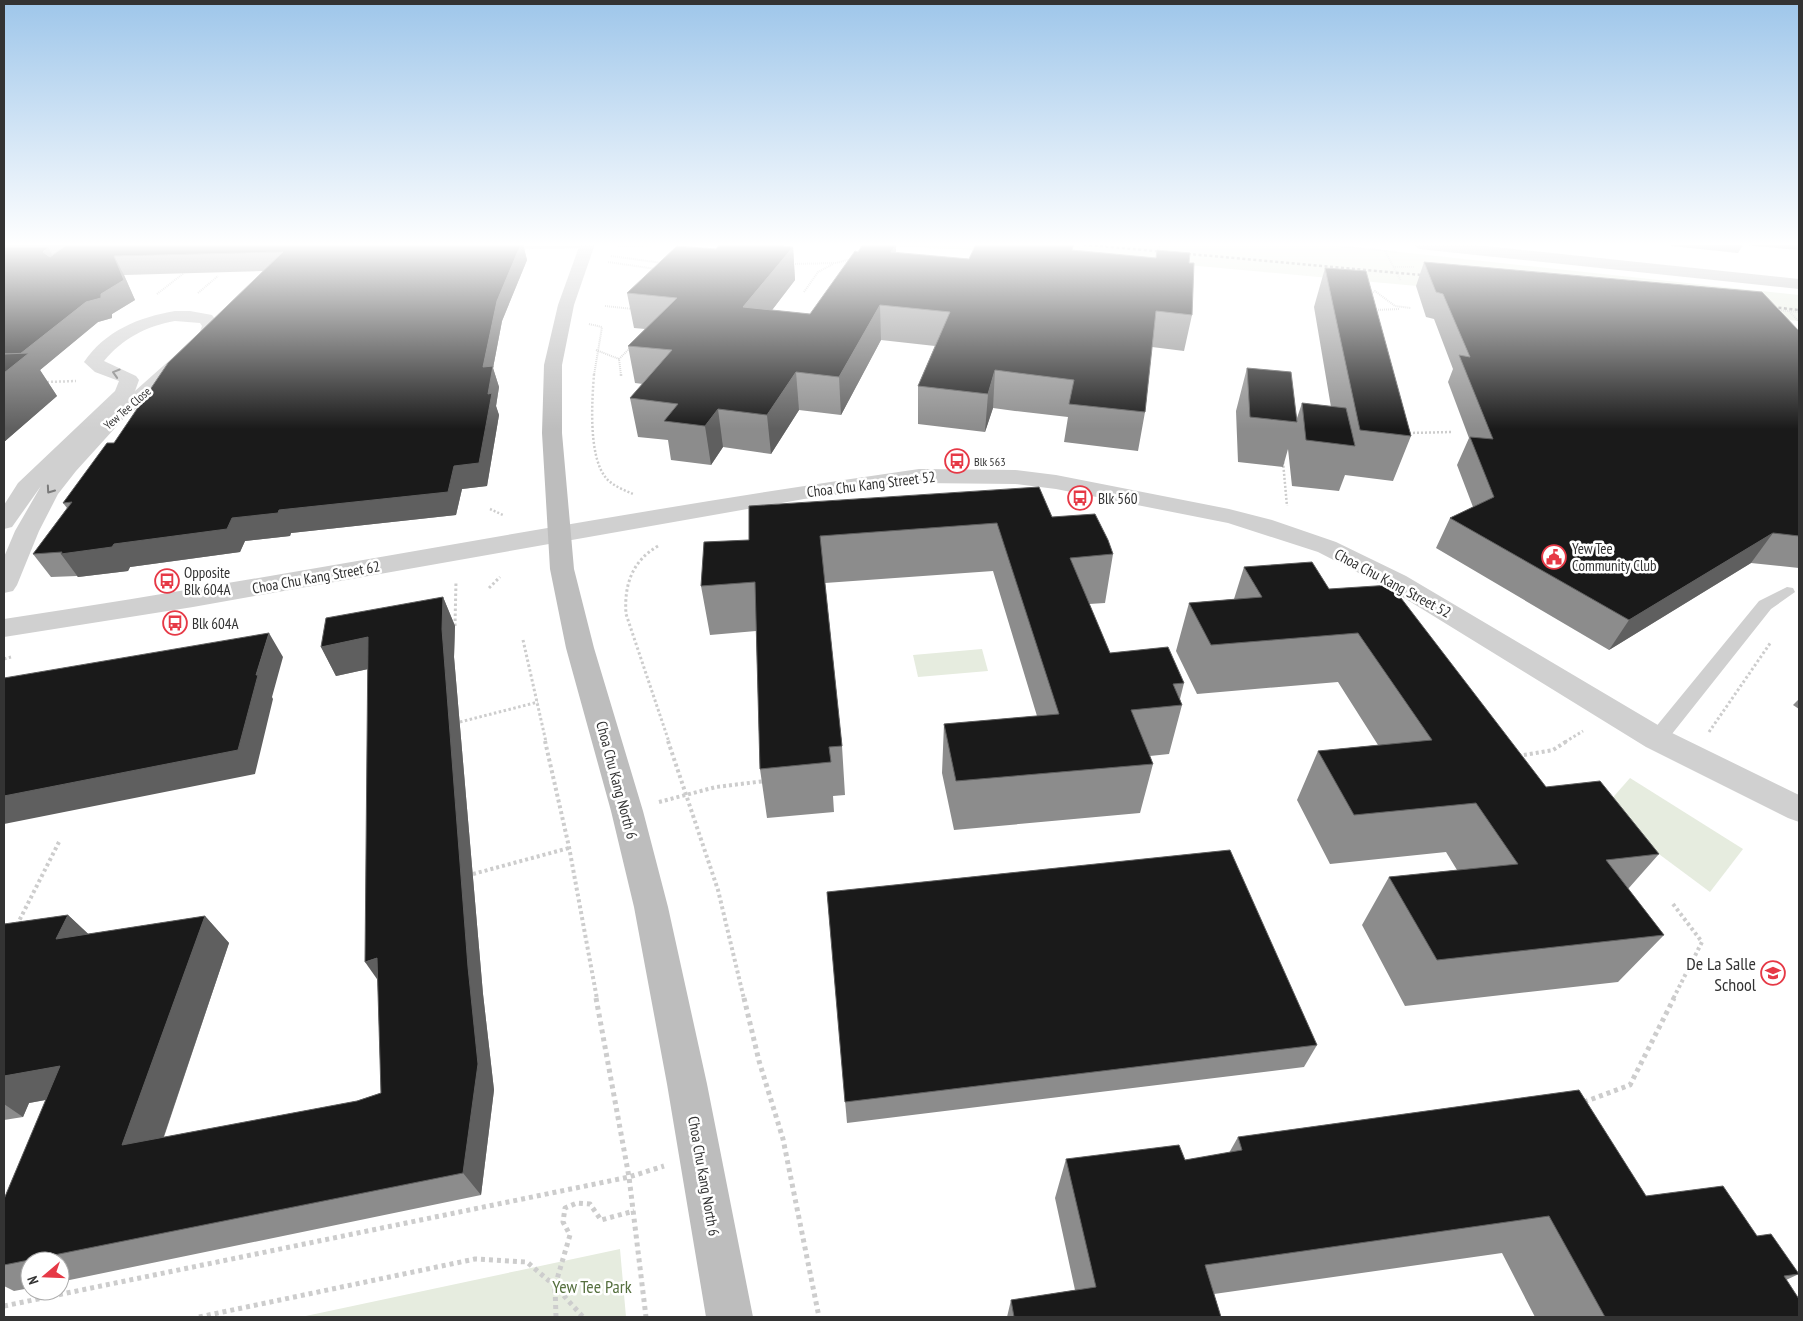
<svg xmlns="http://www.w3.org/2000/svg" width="1803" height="1321" font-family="'PT Sans Narrow',sans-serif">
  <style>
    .green { fill: #e6ecdf }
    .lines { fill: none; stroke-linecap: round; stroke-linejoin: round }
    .path-far4 { stroke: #cdcdcd; stroke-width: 2; stroke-dasharray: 1 1; stroke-linecap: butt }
    .path-far3 { stroke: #cdcdcd; stroke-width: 2.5; stroke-dasharray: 2 2; stroke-linecap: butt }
    .path-far2 { stroke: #cdcdcd; stroke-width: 3; stroke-dasharray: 2.5 2.5; stroke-linecap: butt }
    .path-far1 { stroke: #cdcdcd; stroke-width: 4; stroke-dasharray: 3 3; stroke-linecap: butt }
    .path { stroke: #cdcdcd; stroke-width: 5; stroke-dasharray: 4 4; stroke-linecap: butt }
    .lane { fill: #d0d0d0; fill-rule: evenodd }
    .street { fill: #d0d0d0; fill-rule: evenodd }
    .secondary { fill: #bdbdbd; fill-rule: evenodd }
    .rail { stroke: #888; stroke-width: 2.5; stroke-dasharray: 3 2.5; stroke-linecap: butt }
    .wall { fill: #8c8c8c }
    .shaded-wall { fill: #5f5f5f }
    .building { fill: #1a1a1a; stroke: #5f5f5f }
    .oneway { stroke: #7a7a7a }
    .labels { text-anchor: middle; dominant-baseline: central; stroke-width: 5; stroke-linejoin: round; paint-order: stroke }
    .far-street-label { font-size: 12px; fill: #333; stroke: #fff }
    .far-poi-label { font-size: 12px; fill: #333; stroke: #fff; text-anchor: start }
    .street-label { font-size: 15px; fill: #333; stroke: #fff }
    .poi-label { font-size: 15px; fill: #333; stroke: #fff; text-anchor: start }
    .near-poi-label { font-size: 18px; fill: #333; stroke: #fff; text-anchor: end }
    .near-park-label { font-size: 18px; fill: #56703f; stroke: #fff }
  </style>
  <rect width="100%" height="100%" fill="#fff"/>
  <g class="green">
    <path d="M619,244H1325L1799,295V321L1079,255L886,246L772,244L618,247Z"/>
    <path d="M982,649L988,671L918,677L913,655Z"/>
    <path d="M1630,778L1743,849L1710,892L1601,811Z"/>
    <path d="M620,1249L626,1317H301Z"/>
  </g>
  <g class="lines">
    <g class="path-far4">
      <path d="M1074,244L1086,253"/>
      <path d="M1159,244L1161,254"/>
      <path d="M1318,244L1397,252"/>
      <path d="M786,247L795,244"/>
      <path d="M1385,251L1401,281"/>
      <path d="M611,256L662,263"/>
      <path d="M608,262L656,269"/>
      <path d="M791,264L836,263L852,259"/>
      <path d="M1393,267H1414"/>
      <path d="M804,292L818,272L833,264"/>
      <path d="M198,293L218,276"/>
      <path d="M157,294L184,273"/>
      <path d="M1368,296L1375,291L1395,306L1411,308"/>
      <path d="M605,306L633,309"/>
      <path d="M1374,310L1400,309"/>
      <path d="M1777,310L1799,312"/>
      <path d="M1789,311L1799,322"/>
      <path d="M589,324L602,327L594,375"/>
      <path d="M596,350L619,359"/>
      <path d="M621,375L619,359L631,347"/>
    </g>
    <g class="path-far3">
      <path d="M594,374C592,401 588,456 606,478C613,486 624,490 633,494"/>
      <path d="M621,374V378"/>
      <path d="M47,382L76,381"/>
      <path d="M1409,433L1452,432"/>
      <path d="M1283,462L1287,506"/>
      <path d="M490,509L503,515"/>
    </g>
    <g class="path-far2">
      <path d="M658,546C632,561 624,585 626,614L669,742"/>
      <path d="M489,588L500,577"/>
      <path d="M455,626L456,581"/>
      <path d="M523,640L546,742"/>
      <path d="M4,659L11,657"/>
      <path d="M460,722L538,702"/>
      <path d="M1709,732L1771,642"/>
      <path d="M1565,742L1583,731"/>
    </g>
    <g class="path-far1">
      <path d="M545,741L569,847L597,999"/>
      <path d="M668,741L718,890L744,999"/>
      <path d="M1518,756L1553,750L1567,741"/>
      <path d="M659,802L716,787L765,781"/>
      <path d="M473,874L569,848"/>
      <path d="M1673,904L1702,942L1673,999"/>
      <path d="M17,925L59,842"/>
    </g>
    <g class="path">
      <path d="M596,998L629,1177L646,1317"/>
      <path d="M744,998L759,1061L783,1139L819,1317"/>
      <path d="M1584,1102L1630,1085L1674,998"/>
      <path d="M4,1306L629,1177L664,1166"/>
      <path d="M199,1317L475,1259L527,1262L555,1286L583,1317"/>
      <path d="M556,1317L555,1286L570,1235L563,1222L565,1208L577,1203L590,1204L601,1220L634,1211"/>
    </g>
    <g class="lane">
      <path d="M497,245L592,244L593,245L588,248L500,250L497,249Z"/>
      <path d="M1787,587L1793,588L1795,592L1771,609L1664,744L1657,746L1650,744L1648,739L1650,734L1759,601Z"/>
    </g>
    <g class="street">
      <path d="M175,311H190L212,315L220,326L216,336L164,387L124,418L76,471L58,494L39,531L17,585L13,591L4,593V557L15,531L41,486L12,527L4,529V505L18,483L115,391L119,381L95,372L84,362C105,331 139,317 175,311ZM175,321L200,323L202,326L199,334L135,391L139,380L136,376L104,361C122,339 146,326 175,321Z"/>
      <path d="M919,469L1015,470L1056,475L1229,509L1272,520L1336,542L1406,576L1668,731L1799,795V822L1788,818L1646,747L1388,588L1318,552L1228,523L1056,489L1015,484L919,483L804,499L193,607L4,637V619C310,573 613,512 919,469Z"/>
    </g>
    <g class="secondary">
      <path d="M580,244H595L574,305L562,365V433L574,569L594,648L643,811L668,907L707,1084L753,1317H706L667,1084L634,907L611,811L566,648L550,569L542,433L544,365L558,305Z"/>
      <path d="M1412,244H1466L1799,279V289L1419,249Z"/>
    </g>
    <g class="rail">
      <path d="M1078,244L1433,276"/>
      <path d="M1762,306L1799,310"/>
    </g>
  </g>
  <g class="wall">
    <path d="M4,244H523L527,260L502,321L493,368L499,387L496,406L499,415L487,486L462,489L456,515L291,533L290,536L245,541L240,552L130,567L128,571L78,577L77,576L51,577L33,554L67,508L63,503L263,271L124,275L135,300L112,314V318L98,322L40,370L57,396L4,442Z"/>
    <path d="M1669,244H1799V250L1743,245L1738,253L1671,246Z"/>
    <path d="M793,247L795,280L772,310L810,314L896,253L969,259L1073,250L1189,263L1192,315L1184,351L1152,347L1145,412L1138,451L1064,442L1068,417L1015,411L993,408L985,432L918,424V386L935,346L881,340L841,415L799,410L771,454L723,447L711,465L671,460L668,440L638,437L630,398L643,384L635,383L628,346L645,329L634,328L627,293L716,249Z"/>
    <path d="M1424,262L1799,331V568L1751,563L1609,650L1436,548L1450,518L1473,507L1457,465L1469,438L1448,382L1453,369L1434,319L1426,317L1416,286Z"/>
    <path d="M1325,268L1411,436L1393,481L1345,475L1339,491L1292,486L1288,449L1283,467L1238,462L1236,411L1247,368L1296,421L1302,403L1331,407L1314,307Z"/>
    <path d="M1052,517L1113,554L1105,603L1089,604L1110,653L1184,683L1180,699L1182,705L1169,754L1150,756L1153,764L1140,813L954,830L942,773L944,724L1037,716L993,571L825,583L842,746L845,795L833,796L834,812L767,818L760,769L756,631L710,635L701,586L749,540Z"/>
    <path d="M1244,567L1329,589L1546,787L1659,854L1628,889L1664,935L1618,982L1405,1006L1362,925L1389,877L1457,870L1446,852L1330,864L1297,800L1318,751L1378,745L1338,682L1197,694L1176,651L1189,603L1234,599Z"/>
    <path d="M443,597L455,626L454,657L483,994L494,1090L481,1195L60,1282V1261H30V1288L14,1291L4,1286V1199L46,1100L29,1103L23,1117L4,1120V924L68,915L88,934L205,916L229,943L164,1137L357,1101L381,1093L368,669L336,676L321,647Z"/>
    <path d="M1799,699V709L1793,705Z"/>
    <path d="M827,892L1317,1045L1304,1067L847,1123Z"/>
    <path d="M1238,1137L1646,1196L1757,1236L1799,1274L1786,1280L1799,1317H1535L1502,1253L1214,1294L1221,1317H1007L1011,1300L1075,1290L1055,1198L1066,1159L1185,1160L1229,1153Z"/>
  </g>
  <g class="shaded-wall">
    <path d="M521,244H523L527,260L502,321L493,368L499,387L496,406L499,415L487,486L462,489L456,515L291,533L290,536L245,541L240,552L130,567L128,571L78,577L61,554L114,544L232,518L279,510L454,466L488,394L483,367L497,301Z"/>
    <path d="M896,245V278L891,252Z"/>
    <path d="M48,247L58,266L43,252Z"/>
    <path d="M793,247L795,280L747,343L743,307Z"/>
    <path d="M114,256L124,275L135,300L112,314V318L98,322L40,370L57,396L4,442V366L86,302L101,294Z"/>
    <path d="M880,305L881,340L841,415L839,377Z"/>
    <path d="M995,370L993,408L985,432L988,394Z"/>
    <path d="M796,372L799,410L771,454L767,415Z"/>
    <path d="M718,409L723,447L711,465L705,426Z"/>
    <path d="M1773,533L1751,563L1609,650L1629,620Z"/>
    <path d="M443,597L455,626L454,657L483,994L494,1090L481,1195L463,1173L442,629Z"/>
    <path d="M269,633L283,657L272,697L273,699L255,774L4,824V796L256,675Z"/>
    <path d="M368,637L382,666L336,676L321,647Z"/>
    <path d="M68,915L97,942L56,939Z"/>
    <path d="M205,916L229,943L153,1168L122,1145Z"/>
    <path d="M377,958L384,989L365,962Z"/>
    <path d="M60,1066L92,1091L29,1103L23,1117L4,1104V1076Z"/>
  </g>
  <g class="building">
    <path d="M68,244H521L497,301L483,367L493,366L488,394L492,393L479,463L454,466L448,492L279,510L278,513L232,518L227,529L114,544L112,547L61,554L62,552L33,554L72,502L63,503L107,443H114L168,363L283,252L114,256L124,280L101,294V298L86,302L20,354H4V247H48L43,252L50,257Z"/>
    <path d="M720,244H767L793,247L743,307L810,314L855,251L858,252L863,244L896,245L891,252L969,259L976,244H1074L1072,250L1156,258L1157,250L1190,253L1189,263H1194L1192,315L1156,311L1145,412L1069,404L1074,380L1018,373L995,370L988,394L918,386L950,312L880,305L839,377L796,372L767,415L718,409L705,426L664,421L678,404L630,398L672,350L628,346L677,298L627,293L677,246L716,249Z"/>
    <path d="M1424,262L1762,292L1799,331V536L1773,533L1629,620L1450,518L1494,497L1470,437L1493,439L1459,355L1470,357L1443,294L1436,292Z"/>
    <path d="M1325,268L1366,271L1411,436L1360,430Z"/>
    <path d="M29,353L4,373V354Z"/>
    <path d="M1247,368L1291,372L1297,422L1250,417Z"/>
    <path d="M1302,403L1346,408L1355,446L1306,440Z"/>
    <path d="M1039,487L1052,517L1095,514L1108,540L1113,554L1070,558L1110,653L1168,647L1184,683L1173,684L1182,705L1131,710L1153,764L956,781L944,724L1059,714L997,523L820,536L842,746L829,747L831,762L760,769L755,582L701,586L704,542L749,540V506Z"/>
    <path d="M1312,562L1329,589L1391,585L1546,787L1600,781L1659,854L1606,860L1664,935L1437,960L1389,877L1518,864L1476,803L1354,815L1318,751L1432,740L1358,633L1211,645L1189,603L1262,597L1244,567Z"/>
    <path d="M443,597L442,629L468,967L478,1064L463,1173L4,1265V1199L60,1066L4,1076V924L68,915L56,939L205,916L122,1145L357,1101L381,1093L377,958L365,962L368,637L321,647L326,618Z"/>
    <path d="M269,633L256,675H258L238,750L4,796V678Z"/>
    <path d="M1230,850L1317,1045L845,1102L827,892Z"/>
    <path d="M1579,1090L1646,1196L1723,1186L1757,1236L1771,1234L1799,1274L1784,1276L1799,1299V1317H1605L1549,1216L1205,1265L1221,1317H1014L1011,1300L1096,1287L1066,1159L1179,1145L1185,1160L1242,1150L1238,1137Z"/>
  </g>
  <defs><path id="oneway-chevron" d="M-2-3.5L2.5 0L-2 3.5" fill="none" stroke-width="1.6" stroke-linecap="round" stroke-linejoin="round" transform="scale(1.25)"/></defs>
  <g class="oneway">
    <use href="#oneway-chevron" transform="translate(116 373) rotate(-163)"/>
    <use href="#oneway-chevron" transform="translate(50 490) rotate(125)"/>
  </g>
  <linearGradient id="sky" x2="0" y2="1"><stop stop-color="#9ec6ea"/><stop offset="0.57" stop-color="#fff"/><stop offset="1" stop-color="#fff" stop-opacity="0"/></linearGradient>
  <rect width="1803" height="429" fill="url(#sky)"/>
  <defs>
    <g id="bus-ring" transform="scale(1.25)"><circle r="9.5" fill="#fff" stroke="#e63946" stroke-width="1.5"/><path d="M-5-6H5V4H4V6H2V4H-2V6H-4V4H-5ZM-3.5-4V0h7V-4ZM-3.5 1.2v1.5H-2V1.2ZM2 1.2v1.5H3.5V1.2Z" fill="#e63946"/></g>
    <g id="civic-ring" transform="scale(1.25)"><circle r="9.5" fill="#fff" stroke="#e63946" stroke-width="1.5"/><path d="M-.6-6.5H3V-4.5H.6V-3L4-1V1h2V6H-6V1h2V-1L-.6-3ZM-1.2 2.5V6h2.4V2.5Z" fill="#e63946"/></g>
    <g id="school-ring" transform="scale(1.25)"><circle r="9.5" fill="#fff" stroke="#e63946" stroke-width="1.5"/><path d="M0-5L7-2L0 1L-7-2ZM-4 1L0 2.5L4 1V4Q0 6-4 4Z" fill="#e63946"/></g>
  </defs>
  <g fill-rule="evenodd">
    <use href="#bus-ring" x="957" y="461"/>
    <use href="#bus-ring" x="1080" y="498"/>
    <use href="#civic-ring" x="1554" y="557"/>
    <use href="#bus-ring" x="167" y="581"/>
    <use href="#bus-ring" x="175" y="623"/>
    <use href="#school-ring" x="1773" y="973"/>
  </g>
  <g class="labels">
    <g class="far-street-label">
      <text transform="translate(127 408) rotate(-41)">Yew Tee Close</text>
    </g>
    <g class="far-poi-label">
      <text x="974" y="461">Blk 563</text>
    </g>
    <g class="street-label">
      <text transform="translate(871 484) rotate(-7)">Choa Chu Kang Street 52</text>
      <text transform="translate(316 577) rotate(-10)">Choa Chu Kang Street 62</text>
      <text transform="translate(1393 583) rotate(28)">Choa Chu Kang Street 52</text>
      <text transform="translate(617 780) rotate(75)">Choa Chu Kang North 6</text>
      <text transform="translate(704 1176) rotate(80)">Choa Chu Kang North 6</text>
    </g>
    <g class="poi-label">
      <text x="1098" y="498">Blk 560</text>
      <text x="1572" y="548">Yew Tee<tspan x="1572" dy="17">Community Club</tspan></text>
      <text x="184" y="572">Opposite<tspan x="184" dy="17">Blk 604A</tspan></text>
      <text x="192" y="623">Blk 604A</text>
    </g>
    <g class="near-poi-label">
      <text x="1756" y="963">De La Salle<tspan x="1756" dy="21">School</tspan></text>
    </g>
    <g class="near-park-label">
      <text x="592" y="1286">Yew Tee Park</text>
    </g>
  </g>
  <rect width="1803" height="1321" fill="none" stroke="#333333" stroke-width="10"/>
  <g transform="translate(45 1276) rotate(251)"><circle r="24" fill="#ffffff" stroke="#adadad"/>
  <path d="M0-4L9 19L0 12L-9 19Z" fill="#e63946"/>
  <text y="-8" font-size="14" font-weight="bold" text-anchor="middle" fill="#333333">N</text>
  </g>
</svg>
